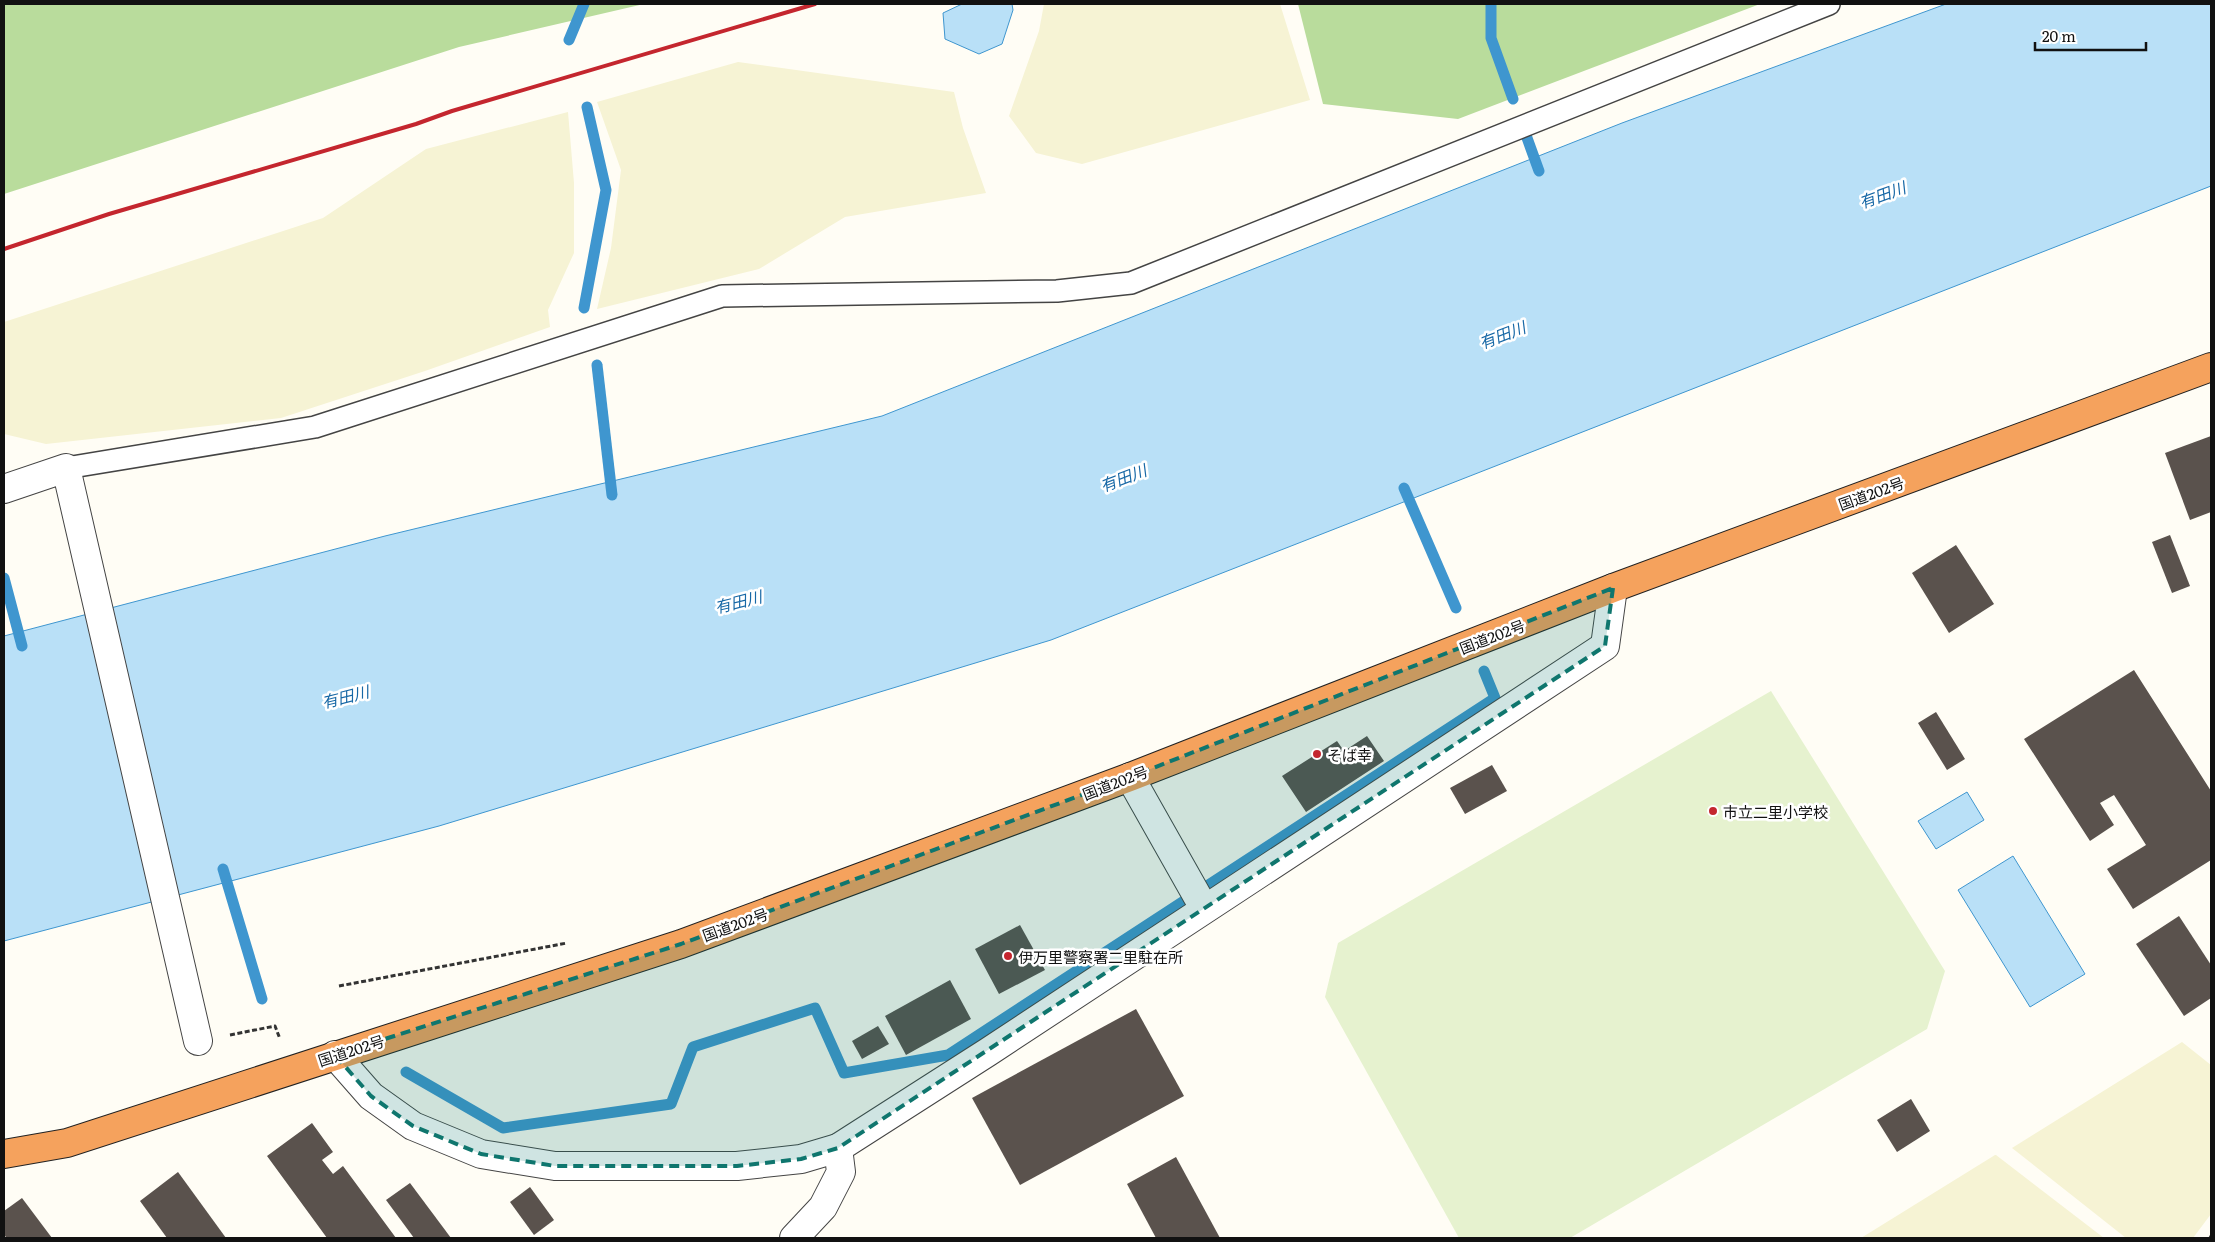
<svg xmlns="http://www.w3.org/2000/svg" width="2215" height="1242" font-family="Literata,'Noto Sans JP',serif">
  <style>
    .farmland { fill: #f6f3d4 }
    .forest { fill: #b9dc9c }
    .pitch { fill: #e6f2cf }
    .water { fill: #b9e0f7; stroke: #3f96cf }
    .lines { fill: none; stroke-linecap: round; stroke-linejoin: round }
    .stream { stroke: #3f96cf; stroke-width: 11 }
    .building { fill: #5a524d }
    .lane-casing { stroke: #444; stroke-width: 24 }
    .street-casing { stroke: #444; stroke-width: 30 }
    .highway-casing { stroke: #222; stroke-width: 30 }
    .path { stroke: #333; stroke-width: 3; stroke-dasharray: 5 2.5; stroke-linecap: butt }
    .lane { stroke: #fff; stroke-width: 21 }
    .street { stroke: #fff; stroke-width: 28 }
    .highway { stroke: #f5a25d; stroke-width: 28 }
    .rail { stroke: #c4262e; stroke-width: 4 }
    .marked { fill: #0f766e; fill-opacity: 0.2; stroke: #0f766e; stroke-width: 4; stroke-dasharray: 10 6; stroke-linejoin: round }
    .poi-dot { fill: #c4262e; stroke: #fff; stroke-width: 2 }
    .labels { text-anchor: middle; dominant-baseline: central; stroke-width: 5; stroke-linejoin: round; paint-order: stroke }
    .street-label { font-size: 15px; fill: #111; stroke: #fff }
    .poi-label { font-size: 15px; fill: #111; stroke: #fff; text-anchor: start }
    .water-label { font-size: 16px; font-style: italic; fill: #1768a6; stroke: #fff }
  </style>
  <rect width="100%" height="100%" fill="#fffdf5"/>
  <g class="farmland">
    <path d="M1044,4H1280L1310,100L1082,164L1036,153L1009,116L1039,31Z"/>
    <path d="M738,62L954,92L963,128L986,193L845,217L759,269L597,309L611,248L621,170L597,102Z"/>
    <path d="M568,112L574,183V253L548,310L550,327L425,371L281,418L46,444L4,434V322L323,218L426,149Z"/>
    <path d="M2182,1042L2211,1065V1214L2193,1238H2126L2012,1148Z"/>
    <path d="M1996,1155L2104,1238H1861L1995,1155Z"/>
  </g>
  <g class="forest">
    <path d="M4,4H644L459,47L4,194Z"/>
    <path d="M1298,4H1760L1458,119L1323,104Z"/>
  </g>
  <path class="pitch" d="M1771,691L1945,971L1927,1029L1570,1238H1459L1325,997L1338,943Z"/>
  <g class="water">
    <path d="M962,4H1012L1013,10L1002,44L979,54L945,39L943,13Z"/>
    <path d="M1946,4H2211V186L1051,640L439,826L4,941V636L385,536L882,416L1622,123Z"/>
    <path d="M1967,792L1984,820L1936,849L1918,821Z"/>
    <path d="M2013,856L2085,974L2030,1007L1958,890Z"/>
  </g>
  <g class="lines">
    <g class="stream">
      <path d="M1491,4V38L1513,99"/>
      <path d="M569,40L584,4"/>
      <path d="M1526,135L1539,171"/>
      <path d="M584,308L606,190L587,107"/>
      <path d="M597,365L612,495"/>
      <path d="M1404,488L1456,608"/>
      <path d="M4,578L22,646"/>
      <path d="M223,869L262,999"/>
      <path d="M406,1072L503,1128L671,1104L693,1047L815,1008L844,1073L948,1055L1495,698L1484,671"/>
    </g>
  </g>
  <g class="building">
    <path d="M2211,436V512L2190,520L2165,453Z"/>
    <path d="M2170,535L2190,586L2172,593L2152,542Z"/>
    <path d="M1956,545L1994,604L1949,633L1912,573Z"/>
    <path d="M2134,670L2211,791V860L2133,909L2107,869L2146,845L2114,795L2100,803L2114,825L2090,841L2024,739Z"/>
    <path d="M1936,712L1965,759L1947,770L1918,723Z"/>
    <path d="M1367,736L1384,761L1306,812L1282,776L1337,741L1344,751Z"/>
    <path d="M1492,765L1507,791L1465,814L1450,788Z"/>
    <path d="M2179,916L2211,965V998L2184,1016L2136,944Z"/>
    <path d="M1020,925L1045,970L999,994L975,949Z"/>
    <path d="M950,980L971,1019L906,1055L885,1016Z"/>
    <path d="M1136,1009L1184,1096L1020,1185L972,1098Z"/>
    <path d="M878,1026L889,1044L862,1059L852,1041Z"/>
    <path d="M1911,1099L1930,1131L1897,1152L1877,1120Z"/>
    <path d="M312,1123L333,1152L322,1160L333,1174L343,1166L396,1238H327L267,1156Z"/>
    <path d="M1176,1157L1220,1238H1156L1127,1184Z"/>
    <path d="M178,1172L226,1238H167L140,1201Z"/>
    <path d="M410,1183L451,1238H414L386,1200Z"/>
    <path d="M530,1187L554,1220L534,1235L510,1202Z"/>
    <path d="M22,1198L52,1238H7L4,1235V1211Z"/>
  </g>
  <g class="lines">
    <g class="lane-casing">
      <path id="lane" d="M66,468L315,427L722,296L1057,291L1131,283L1829,4"/>
    </g>
    <g class="street-casing">
      <g id="street">
        <path d="M4,489L66,468L198,1041"/>
        <path d="M1130,777L1204,908"/>
        <path d="M335,1055L371,1096L413,1126L481,1154L555,1166H737L801,1159L838,1148"/>
        <path d="M794,1238L823,1207L841,1172L838,1148L988,1052L1605,646L1613,588"/>
      </g>
    </g>
    <g class="highway-casing">
      <path id="highway" d="M4,1154L67,1143L681,944L1130,777L1613,588L2211,367"/>
    </g>
    <g class="path">
      <path d="M339,986L567,943"/>
      <path d="M230,1035L275,1026L280,1039"/>
      <path d="M2210,1238L2211,1236"/>
    </g>
    <use href="#lane" class="lane"/>
    <use href="#street" class="street"/>
    <use href="#highway" class="highway"/>
    <path class="rail" d="M4,249L109,214L416,124L452,111L815,4"/>
  </g>
  <path class="marked" d="M1613,588L1605,646L838,1148L801,1159L737,1166H555L481,1154L413,1126L371,1096L335,1055L681,944L1130,777Z"/>
  <g class="poi-dot">
    <circle cx="1317" cy="754" r="5"/>
    <circle cx="1713" cy="811" r="5"/>
    <circle cx="1008" cy="956" r="5"/>
  </g>
  <g class="labels">
    <g class="street-label">
      <text transform="translate(1871 493) rotate(-20)">国道202号</text>
      <text transform="translate(1492 636) rotate(-21)">国道202号</text>
      <text transform="translate(1115 782) rotate(-21)">国道202号</text>
      <text transform="translate(735 924) rotate(-20)">国道202号</text>
      <text transform="translate(351 1050) rotate(-18)">国道202号</text>
    </g>
    <g class="poi-label">
      <text x="1327" y="754">そば幸</text>
      <text x="1723" y="811">市立二里小学校</text>
      <text x="1018" y="956">伊万里警察署二里駐在所</text>
    </g>
    <g class="water-label">
      <text transform="translate(1882 194) rotate(-20)">有田川</text>
      <text transform="translate(1502 334) rotate(-21)">有田川</text>
      <text transform="translate(1123 477) rotate(-21)">有田川</text>
      <text transform="translate(738 601) rotate(-14)">有田川</text>
      <text transform="translate(345 696) rotate(-14)">有田川</text>
    </g>
  </g>
  <rect width="2215" height="1242" fill="none" stroke="#111111" stroke-width="10"/>
  <path d="M2035 42v8h111v-8" fill="none" stroke="#111111" stroke-width="2.5"/>
  <text x="2042" y="42" font-size="15" fill="#111111" stroke="#ffffff" stroke-width="4" paint-order="stroke">20 m</text>
</svg>
